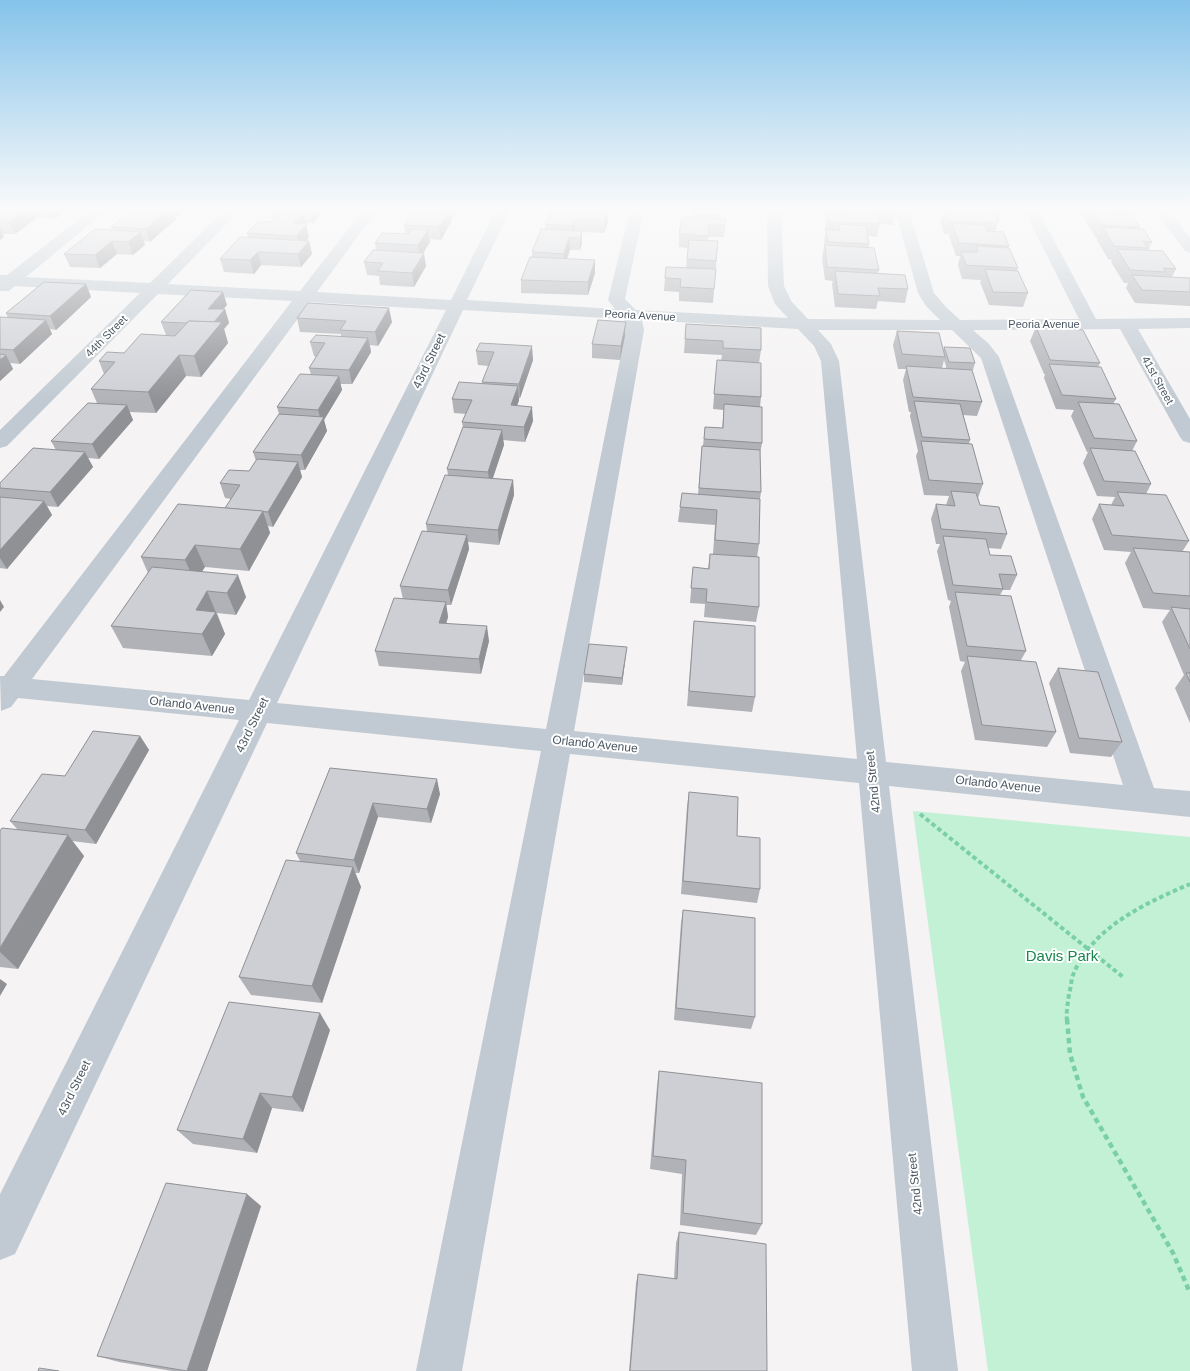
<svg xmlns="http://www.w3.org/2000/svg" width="1190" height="1371" font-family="Helvetica,sans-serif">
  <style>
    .green { fill: #c3f1d5 }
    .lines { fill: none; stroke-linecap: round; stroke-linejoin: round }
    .path-far1 { stroke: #7ad0a6; stroke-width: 4; stroke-dasharray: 4.5 3; stroke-linecap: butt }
    .path { stroke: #7ad0a6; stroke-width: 4.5; stroke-dasharray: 5.5 4; stroke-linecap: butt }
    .minor { fill: #c1cad2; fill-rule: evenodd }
    .wall { fill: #b0b2b7; fill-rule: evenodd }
    .shaded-wall { fill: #909195 }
    .building { fill: #cdcfd5; stroke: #909195 }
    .labels { text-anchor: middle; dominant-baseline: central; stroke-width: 4; stroke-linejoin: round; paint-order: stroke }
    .far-street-label { font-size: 11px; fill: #4a5661; stroke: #fff }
    .street-label { font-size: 12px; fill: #4a5661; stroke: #fff }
    .near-park-label { font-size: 15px; fill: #17864f; stroke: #fff }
  </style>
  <rect width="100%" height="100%" fill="#f5f3f3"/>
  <path class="green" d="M913,811L1190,837V1371H988Z"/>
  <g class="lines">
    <g class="path-far1">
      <path d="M920,814L1123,977"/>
      <path d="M1067,1021C1066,1011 1068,1003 1069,994C1071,988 1071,980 1073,975C1092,927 1146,903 1190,884"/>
    </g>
    <path class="path" d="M1067,1019L1070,1054L1083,1097L1173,1253L1190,1293"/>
    <g class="minor">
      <path d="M91,210H107L26,277L150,283L225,210H240L168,284L300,291L363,210H377L317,292L451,300L496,210H510L467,300L615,309L608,300L630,210H644L625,299L636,310L788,318L775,304L768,286L767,210H781L784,286L792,302L808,319L940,320L926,306L918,293L895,210H909L934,293L946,307L960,320L1079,319L1024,210H1038L1096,319L1190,318V328L1138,329L1190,419V443L1183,441L1180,437L1120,329L973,330L989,344L999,357L1154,788L1190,791V817L889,786L958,1371H912L859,783L570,754L462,1371H416L541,751L267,723L15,1254L0,1260V1194L239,720L18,698L11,707L1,711L0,676H4L292,301L158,294L7,446L0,448V430L140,293L15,286L9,291H0V275H7ZM310,302L446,310L249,700L32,679ZM463,310L624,319L626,330L546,729L277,703ZM642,320L798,329L814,346L821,361L857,759L574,731L644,330ZM818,330H952L981,358L1123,785L886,762L839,361L831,344Z"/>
      <path d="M1154,210H1168L1190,238V253L1185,251Z"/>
    </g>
  </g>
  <g class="wall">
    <path d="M0,210H61L62,213L55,219L37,218L15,234H3L4,237L0,240Z"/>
    <path d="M132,210H186L179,216H175L176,219L150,242L144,241L145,245L133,255L117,254L100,268L70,267L64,254L112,230L111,227Z"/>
    <path d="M270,210H324L313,223H305L309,237L306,241H309L312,254L301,267L261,265L254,274L224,272L220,259L248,238L247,233L270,222L273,219Z"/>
    <path d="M414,210H457L453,217H451L452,220L441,240L429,239L430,242L423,253L426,266L414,287L380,285L379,276L367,275L364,262L376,251L375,243L405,234L404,225Z"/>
    <path d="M551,210H608V222L604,233L582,232V244L580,250H570L567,259L595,273L588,295L521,293V280L532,257V252L546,229L545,224Z"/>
    <path d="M695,210H721L720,219H726L724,237H708V241H718L713,303L679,301V292L664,291L665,278L686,268L688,248L679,247V234L694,218Z"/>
    <path d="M821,210H896V212L893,225L880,224L877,237L868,236L869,244V247L879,270L878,273L908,289L905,303L878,301L876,309L835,307L832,284L833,281L825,280L822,258L824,247V243L825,234V228L827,215L839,216L840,214L822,213Z"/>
    <path d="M943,210L1002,211L995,232L1009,246L1008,248L1018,268L1017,271L1028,293L1023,307L989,305L980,282L981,280L962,279L958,265L960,256H956L949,236V234H944L940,222Z"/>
    <path d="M1079,210H1124L1122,214L1140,227L1139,229L1152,242L1148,251L1176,269L1172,277L1190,278V306L1135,303L1126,288L1128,283H1124L1111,262L1112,260L1108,259L1097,240V238H1096L1085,220L1086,218H1084Z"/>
    <path d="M86,284L91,297L56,330L50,329L52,334L20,364L10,363L13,369L0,381V317L8,318L6,313Z"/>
    <path d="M227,305L223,309H225L229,323L224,329L228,343L201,377L186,376L156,413L129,412L133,420L99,459L88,458L93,467L58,507L47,506L52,515L7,569L0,568V483L56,450L51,441L97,403L91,389L104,374L99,361L175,336L166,335L161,322Z"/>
    <path d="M297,318L392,322L378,346L370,345L371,352L352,384H340L342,390L324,420L327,431L305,470H300L302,477L273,527L268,526L270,533L249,571L205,567L202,571L246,597L236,615L217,613L225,634L212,656L123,648L111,626L148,573L141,557L225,508L231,499L225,498L220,483L249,471L256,461L253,452L279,414L277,407L311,374L309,368L316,357L314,356L310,342L341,336V334L300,332Z"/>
    <path d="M686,324L761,350L759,363L761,397L760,407L762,443L760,454L761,492L760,499L759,544L757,557L759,607L756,622L704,617L705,604L690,603L693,567L708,569L710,554H713L715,525L678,522L680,507L698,494L702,446H703L705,427L722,428L724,410L713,409L717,360L721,361L722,355L684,353Z"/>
    <path d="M1036,327L1100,363L1098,367L1116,399L1113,404L1137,441L1132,451L1151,484L1146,494L1189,541L1182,552H1190V723L1175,688L1184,675L1162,622L1170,610L1143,608L1125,563L1131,552L1104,550L1092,519L1099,504L1111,505L1115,497L1097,496L1083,463L1088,452H1087L1071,416L1074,410L1056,409L1044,378L1045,374H1044L1030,341Z"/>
    <path d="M897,331L943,350L944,347L975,363L973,370H972L982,402L977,416L963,415L970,440L969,444L983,484L978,498L980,505L1007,534L1001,549L988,548L990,555L1017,575L1010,590H1003L1000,595L1026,651L1021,660L1056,732L1047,747L975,740L961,671L965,662L960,661L949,607L951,601L948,600L937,551L940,544H936L931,519L936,504L946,505L949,496L924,495L916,456L918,451L910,416L911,412H909L903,380L906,369H898L893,345ZM944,360L946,366V368H942Z"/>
    <path d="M625,336L620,360L592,358V344Z"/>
    <path d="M480,343L533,360L520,398H519V400L517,406L533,421L525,442L503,440L504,445L492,478L513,480L514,495L499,545L468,542L469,549L451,605H446L448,617L446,624L489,641L481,674L379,666L375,651L403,599L400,586L427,531L426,524L448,475L447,469L463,428L462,422L466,414L454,413L452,399L483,383L482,382L489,366L478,365L476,351Z"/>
    <path d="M694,621L755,697L752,712L687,706Z"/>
    <path d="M626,654L622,685L584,682V674Z"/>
    <path d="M1058,668L1122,742L1111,757L1070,753L1049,683Z"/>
    <path d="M140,736L149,750L96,844L72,841L84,856L18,969L0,967V831L18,830L10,821L65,776Z"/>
    <path d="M330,768L440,794L431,823L378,817L359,873H355L361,887L322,1003L251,995L239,977L300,861L296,853Z"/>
    <path d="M689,792L737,836L760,889L757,903L681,894L687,806Z"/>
    <path d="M683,910L755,1017L751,1029L674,1020L681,923Z"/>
    <path d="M330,1030L303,1112L272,1108L257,1153L193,1144L177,1130Z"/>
    <path d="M659,1071L762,1224L756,1235L680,1225L682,1174L650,1169L657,1086Z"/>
    <path d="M261,1206L207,1371H172L119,1362L97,1356Z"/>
    <path d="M679,1232L767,1371H629L636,1283L638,1274L674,1279L676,1243Z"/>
  </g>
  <g class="shaded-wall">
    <path d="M25,210H33L37,218L15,234L9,222Z"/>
    <path d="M51,210H61L62,213L55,219Z"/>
    <path d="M168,210H173L176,219L150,242L146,229Z"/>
    <path d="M177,210H186L179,216Z"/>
    <path d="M311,210H324L313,223L310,211Z"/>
    <path d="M449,210H451L452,220L441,240L439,227Z"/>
    <path d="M452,210H457L453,217Z"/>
    <path d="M608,210V222L604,233V220Z"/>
    <path d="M303,213L309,237L299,249L294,223Z"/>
    <path d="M574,219L575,231L572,239V226Z"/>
    <path d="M0,227L4,237L0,240Z"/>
    <path d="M428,230L430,242L420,258L418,245Z"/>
    <path d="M582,231V244L580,250V238Z"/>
    <path d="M141,232L145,245L133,255L128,242Z"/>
    <path d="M569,237L570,250L564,267V254Z"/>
    <path d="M112,241L117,254L100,268L95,255Z"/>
    <path d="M309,241L312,254L301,267L298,254Z"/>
    <path d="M258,252L261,265L254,274L250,260Z"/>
    <path d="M424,253L426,266L414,287L412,273Z"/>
    <path d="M595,260V273L588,295V282Z"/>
    <path d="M86,284L91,297L56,330L50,316Z"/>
    <path d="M223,292L227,305L212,322L208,309Z"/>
    <path d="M389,308L392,322L378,346L375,332Z"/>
    <path d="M225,309L229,323L224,329L228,343L201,377L194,356L212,325Z"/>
    <path d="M46,320L52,334L20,364L13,350Z"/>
    <path d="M626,322L625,336L620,360L621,346Z"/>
    <path d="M368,338L371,352L352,384L349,370Z"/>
    <path d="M532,346L533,360L520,398L519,384Z"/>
    <path d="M6,355L13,369L0,381V360Z"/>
    <path d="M179,355L186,376L156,413L148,392Z"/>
    <path d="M339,376L342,390L324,420L327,431L305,470L301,455L321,421L318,410Z"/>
    <path d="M518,386L519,400L512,420L511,405Z"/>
    <path d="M127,405L133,420L99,459L92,444Z"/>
    <path d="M532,407L533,421L525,442L524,427Z"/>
    <path d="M502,430L504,445L490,487L488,472Z"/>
    <path d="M85,452L93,467L58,507L50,492Z"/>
    <path d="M298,462L302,477L273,527L268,512Z"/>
    <path d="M513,480L514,495L499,545L498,530Z"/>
    <path d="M44,501L52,515L7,569L0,558V550Z"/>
    <path d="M263,511L270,533L249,571L240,549Z"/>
    <path d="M467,535L469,549L451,605L448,590Z"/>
    <path d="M195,545L205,567L195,582L185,560Z"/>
    <path d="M238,575L246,597L236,615L227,593Z"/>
    <path d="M207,591L225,634L212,656L202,634L196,610Z"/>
    <path d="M0,600L4,607L0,612Z"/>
    <path d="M446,602L448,617L442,638L439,623Z"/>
    <path d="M487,626L489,641L481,674L479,659Z"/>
    <path d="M627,647L626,654L622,685V678Z"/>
    <path d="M140,736L149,750L96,844L85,830Z"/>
    <path d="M437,779L440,794L431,823L427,809Z"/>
    <path d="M373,803L378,817L359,873L354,860Z"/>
    <path d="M68,835L84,856L18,969L0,952V948Z"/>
    <path d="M353,867L361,887L322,1003L312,986Z"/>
    <path d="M0,979L7,984L0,996Z"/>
    <path d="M320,1013L330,1030L303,1112L292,1097Z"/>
    <path d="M260,1093L272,1108L257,1153L243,1139Z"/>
    <path d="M247,1194L261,1206L207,1371H187Z"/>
  </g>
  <g class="building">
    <path d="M0,210H25L9,222L0,221Z"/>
    <path d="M132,210H168L146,229L111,227Z"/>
    <path d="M290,210H311L310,211Z"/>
    <path d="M414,210H449L439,227L404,225Z"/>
    <path d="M552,210H608L604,220L574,219L572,226L545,224Z"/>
    <path d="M695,210H721L720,216L694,214Z"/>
    <path d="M842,210H896V212L877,211L880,224L828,222L827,215L843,216Z"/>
    <path d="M944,210H1001L1002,211H993L998,223L948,221Z"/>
    <path d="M1091,210H1117L1119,214H1131L1140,227L1101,225Z"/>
    <path d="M280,212L303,213L294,223L307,224L296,236L247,233L258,222H270Z"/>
    <path d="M682,217L726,219L725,225L709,224L708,236L679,234Z"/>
    <path d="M952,223L985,225L987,231L1003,232L1009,246L959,243Z"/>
    <path d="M839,224L866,226L869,244L828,242L826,230H840Z"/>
    <path d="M1102,227L1143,229L1152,242L1143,241L1148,248L1114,246Z"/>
    <path d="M95,229L141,232L128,242L112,241L95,255L64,254Z"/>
    <path d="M412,229L428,230L418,245L375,243L382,233L408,234Z"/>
    <path d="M541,229L582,231L580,238L569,237L564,254L532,252Z"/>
    <path d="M240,237L309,241L298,254L258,252L250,260L220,259Z"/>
    <path d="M689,240L718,241L716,261L687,259Z"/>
    <path d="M825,245L874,248L879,270L827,267Z"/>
    <path d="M976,246L1009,248L1018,268L966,265L961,252H978Z"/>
    <path d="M1117,249L1163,251L1176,269L1163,268L1166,272L1130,270Z"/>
    <path d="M373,250L424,253L412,273L378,271L383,263L364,262Z"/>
    <path d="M530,257L595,260L588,282L521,280Z"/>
    <path d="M666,267L716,269L714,289L680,287L681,279L665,278Z"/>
    <path d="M985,269L1018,271L1028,293L993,292Z"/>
    <path d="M835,271L905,275L908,289L878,288L880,296L838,294Z"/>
    <path d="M1132,275L1190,278V292L1142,290Z"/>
    <path d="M44,282L86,284L50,316L6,313Z"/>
    <path d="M191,290L223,292L208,309H225L214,322L189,321L186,323L161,322Z"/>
    <path d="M308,303L389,308L375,332L340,330L346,321L297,318Z"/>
    <path d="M0,317L46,320L13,350L0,349Z"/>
    <path d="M598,320L626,322L621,346L592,344Z"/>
    <path d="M189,321L222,322L194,356L179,355L148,392L91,389L115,362L99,361L107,352L124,353L141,334L175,336Z"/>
    <path d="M686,324L761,328V350L723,348V341L685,339Z"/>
    <path d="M1036,327L1083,330L1100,363L1050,360Z"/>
    <path d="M897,331L939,333L945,357L902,354Z"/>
    <path d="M316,335L368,338L349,370L309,368L325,343L310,342Z"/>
    <path d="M480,343L532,346L519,384L482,382L494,352L476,351Z"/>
    <path d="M944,347L970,348L975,363L949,362Z"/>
    <path d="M0,354L6,355L0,360Z"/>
    <path d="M717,360L761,363V397L714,394Z"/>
    <path d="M1049,364L1101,367L1116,399L1062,395Z"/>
    <path d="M906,366L972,370L982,402L913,397Z"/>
    <path d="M300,374L339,376L318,410L277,407Z"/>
    <path d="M459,382L518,386L511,405L532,407L524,427L462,422L472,400L452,399Z"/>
    <path d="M914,401L960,404L970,440L922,437Z"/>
    <path d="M1078,402L1119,404L1137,441L1094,438Z"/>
    <path d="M88,403L127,405L92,444L51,441Z"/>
    <path d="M724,404L762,407V443L704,439L705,427L723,428Z"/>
    <path d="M279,414L324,417L301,455L253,452Z"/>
    <path d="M463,427L502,430L488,472L447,469Z"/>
    <path d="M921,441L972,444L983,484L929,480Z"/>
    <path d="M702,446L760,450L761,492L699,488Z"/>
    <path d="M33,448L85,452L50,492L0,488V483Z"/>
    <path d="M1090,448L1135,451L1151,484L1104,481Z"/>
    <path d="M257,459L298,462L268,512L225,508L240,485L220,483L229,470L249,471Z"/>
    <path d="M445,475L513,480L498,530L426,524Z"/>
    <path d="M951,491L976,493L980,505L999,507L1007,534L941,529L936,504L955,506Z"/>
    <path d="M1117,492L1166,495L1189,541L1112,535L1099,504L1124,506Z"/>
    <path d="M682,493L760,499L759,544L715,540L717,510L680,507Z"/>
    <path d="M0,497L44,501L0,550Z"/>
    <path d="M178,504L263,511L240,549L195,545L185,560L141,557Z"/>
    <path d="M422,531L467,535L448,590L400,586Z"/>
    <path d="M943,536L986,539L990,555L1011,556L1017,575L999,574L1003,589L953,585Z"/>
    <path d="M1133,548L1190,552V596L1153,593Z"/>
    <path d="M710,554L759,557V607L706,602L707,589L691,588L693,567L709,569Z"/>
    <path d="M152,567L238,575L227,593L207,591L196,610L216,612L202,634L111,626Z"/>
    <path d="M955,592L1011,596L1026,651L967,646Z"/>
    <path d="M394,598L446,602L439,623L487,626L479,659L375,651Z"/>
    <path d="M1171,607L1190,609V649Z"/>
    <path d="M694,621L755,626V697L689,691Z"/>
    <path d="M589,644L627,647L622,678L584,674Z"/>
    <path d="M967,656L1036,662L1056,732L982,725Z"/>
    <path d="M1058,668L1098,672L1122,742L1079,738Z"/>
    <path d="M1186,673H1190V682Z"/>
    <path d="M93,731L140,736L85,830L10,821L42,774L65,776Z"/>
    <path d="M330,768L437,779L427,809L373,803L354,860L296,853Z"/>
    <path d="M689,792L738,797L737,836L760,838V889L683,881Z"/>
    <path d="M2,828L68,835L0,948V831Z"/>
    <path d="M286,860L353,867L312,986L239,977Z"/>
    <path d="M683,910L755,918V1017L676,1008Z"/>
    <path d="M229,1002L320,1013L292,1097L260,1093L243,1139L177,1130Z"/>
    <path d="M659,1071L762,1083V1224L683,1213L686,1160L653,1156Z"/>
    <path d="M166,1183L247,1194L187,1371L97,1356Z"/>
    <path d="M679,1232L766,1244L767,1371H630L638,1274L677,1279Z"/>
    <path d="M39,1368L59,1371H38Z"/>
  </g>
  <linearGradient id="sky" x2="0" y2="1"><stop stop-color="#85c3ea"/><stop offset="0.52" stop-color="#fafafa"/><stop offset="1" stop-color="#fafafa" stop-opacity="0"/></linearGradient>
  <rect width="1190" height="402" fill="url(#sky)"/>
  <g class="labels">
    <g class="far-street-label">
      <text transform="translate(640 315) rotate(3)">Peoria Avenue</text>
      <text x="1044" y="324">Peoria Avenue</text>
      <text transform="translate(106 336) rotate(-45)">44th Street</text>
      <text transform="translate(1158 380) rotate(61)">41st Street</text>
    </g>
    <g class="street-label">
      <text transform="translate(429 361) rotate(-64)">43rd Street</text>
      <text transform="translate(192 705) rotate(6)">Orlando Avenue</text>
      <text transform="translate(252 725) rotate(-64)">43rd Street</text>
      <text transform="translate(595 744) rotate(6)">Orlando Avenue</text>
      <text transform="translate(873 782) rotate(-96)">42nd Street</text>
      <text transform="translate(998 784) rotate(6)">Orlando Avenue</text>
      <text transform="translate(74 1088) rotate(-64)">43rd Street</text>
      <text transform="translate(915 1184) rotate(-96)">42nd Street</text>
    </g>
    <g class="near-park-label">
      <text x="1062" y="955">Davis Park</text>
    </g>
  </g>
</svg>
